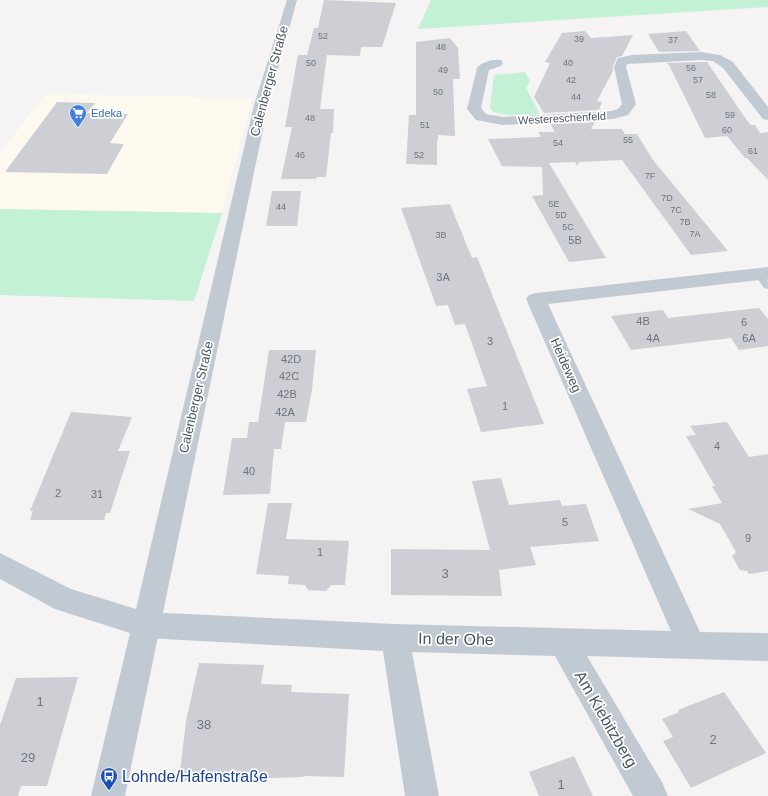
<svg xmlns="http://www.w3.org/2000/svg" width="768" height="796" font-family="Arial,sans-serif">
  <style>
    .commercial { fill: #fdf9ef }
    .green { fill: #c3f1d5 }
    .building { fill: #cdcfd5 }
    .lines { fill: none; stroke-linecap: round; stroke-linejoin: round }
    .service { fill: #c1cad2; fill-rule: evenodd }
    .minor { fill: #c1cad2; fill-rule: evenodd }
    .tertiary { fill: #c1cad2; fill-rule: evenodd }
    .labels { text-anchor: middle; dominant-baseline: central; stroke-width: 3.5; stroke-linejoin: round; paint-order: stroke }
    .far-number-label { font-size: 9px; fill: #6b747e }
    .far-shop-label { font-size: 11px; fill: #366cbe; stroke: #fff; text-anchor: start }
    .far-street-label { font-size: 11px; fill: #4a5661; stroke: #fff }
    .number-label { font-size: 11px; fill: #6b747e }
    .street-label { font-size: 13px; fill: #4a5661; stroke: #fff }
    .near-number-label { font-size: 13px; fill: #6b747e }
    .near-street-label { font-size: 16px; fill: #4a5661; stroke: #fff }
    .near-transit-label { font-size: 16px; fill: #164399; stroke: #fff; text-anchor: start }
  </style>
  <rect width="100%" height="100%" fill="#f5f3f3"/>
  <path class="commercial" d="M45,94L251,98L252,100L222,213L0,209V153Z"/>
  <g class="green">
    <path d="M431,0H768V7L418,29Z"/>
    <path d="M525,72L530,81L526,88L540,114L507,115L493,112L490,107L494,75Z"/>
    <path d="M0,209L222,213L194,301L0,295Z"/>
  </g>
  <g class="building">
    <path d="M324,0L396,3L382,47H361L360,56L327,55L320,109H334L333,133H331L326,177H317L316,179H281L292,127H285L298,55H317H307L314,28H318Z"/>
    <path d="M585,31L591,38L633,35L622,56L617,57L613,66V71L597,101L602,102L599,110L544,113L534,97L550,63L545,62L562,33Z"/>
    <path d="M686,31L700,51L659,52L648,34Z"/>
    <path d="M450,38L458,48L460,79H453L455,136L438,135V140H437V165L406,164L409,115H416V42Z"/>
    <path d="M701,62H707L748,122L751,125H755L760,133L768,132V180L747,158H745L727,136L705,138L669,65L666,63Z"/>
    <path d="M57,102L95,103L87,113L128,114L110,143L124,144L107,174L5,172Z"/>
    <path d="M595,122L591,129H622L625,134H637L653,160L728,251L691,255L622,160L579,162L577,166L575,162L549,163L606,258L569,262L532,196L543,195L542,167L502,166L488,139L541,137L538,132H555L550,124Z"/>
    <path d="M272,191H301L297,226H266Z"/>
    <path d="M450,204L472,258L477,257L544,424L481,432L467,389L487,386L465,324L455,325L448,305L436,306L401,208Z"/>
    <path d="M759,308L768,319V346L739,350L731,338L631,350L611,316L663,310L668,318Z"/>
    <path d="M269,350H316L312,390L306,422H285L281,449H274L270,494L223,495L232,438H247L249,422H258Z"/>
    <path d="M71,412L132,417L118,451H130L110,513H106L104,520H30L33,511H30Z"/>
    <path d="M727,422L749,457L768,454V571L749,574L747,571L740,570L732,556L736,552L720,524L688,509L722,503L712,486H715L686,436L696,435L690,426Z"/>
    <path d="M501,478L509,505L560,500L562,506L586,504L599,541L530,547L536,565L499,570L502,596L391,595V549L490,550L472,481Z"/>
    <path d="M268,503H292L286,539L349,541L345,585H331L326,591L308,590L305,585L288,584L289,576L256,574Z"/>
    <path d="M199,663L264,665L261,684L292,685L291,692L349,694L344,777L304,776L303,777L179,781L186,721Z"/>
    <path d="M78,677L47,786H21L18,796H0V725L16,678Z"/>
    <path d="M724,692L766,753L691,788L663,741L673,737L662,719L679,712L678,710Z"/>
    <path d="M574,756L593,796H539L529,772Z"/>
  </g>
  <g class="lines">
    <path class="service" d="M759,271C768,273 768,281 768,289L764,288L754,274Z"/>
    <g class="minor">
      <path d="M701,52L720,55L733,62L768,107V120L763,119L723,68L713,61L701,60L627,64L626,67L636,104L628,115L613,119L503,125L476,120L467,109L477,68C481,62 494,59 501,60L503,63L501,66L489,70L481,108L486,114L503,117L612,111L618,109L622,104L614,67L618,58L632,55Z"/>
      <path d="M768,267V279L548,304L700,632L768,633V661L587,656L663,784L668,796H633L555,656L412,652L439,796H405L383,651L145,638L135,634L131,625L135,616L145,612L395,624L671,631L526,299L529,295L536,293Z"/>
    </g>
    <path class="tertiary" d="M287,0H297L268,105L125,796H91L130,633L55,609L0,579V553L71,589L136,609L254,105Z"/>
  </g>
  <defs>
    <g id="supermarket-pin" transform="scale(0.9)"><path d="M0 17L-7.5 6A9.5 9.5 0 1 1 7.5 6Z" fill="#3f7fe0" stroke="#fff"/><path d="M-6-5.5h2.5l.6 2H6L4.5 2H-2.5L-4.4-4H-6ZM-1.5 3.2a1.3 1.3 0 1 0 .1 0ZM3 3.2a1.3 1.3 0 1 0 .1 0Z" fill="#fff"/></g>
    <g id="bus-pin" transform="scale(0.9)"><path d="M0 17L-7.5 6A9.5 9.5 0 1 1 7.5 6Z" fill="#1a4fb4" stroke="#fff"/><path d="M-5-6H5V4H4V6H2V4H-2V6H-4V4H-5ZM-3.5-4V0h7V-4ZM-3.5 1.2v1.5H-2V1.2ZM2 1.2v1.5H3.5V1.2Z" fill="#fff"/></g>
  </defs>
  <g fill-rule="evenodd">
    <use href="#supermarket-pin" x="78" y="113"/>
    <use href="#bus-pin" x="109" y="776"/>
  </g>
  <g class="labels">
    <g class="far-number-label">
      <text x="323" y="36">52</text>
      <text x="579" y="39">39</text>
      <text x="673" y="40">37</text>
      <text x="441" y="47">48</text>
      <text x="311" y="63">50</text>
      <text x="568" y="63">40</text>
      <text x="691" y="68">56</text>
      <text x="443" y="70">49</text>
      <text x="571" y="80">42</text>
      <text x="698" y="80">57</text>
      <text x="438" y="92">50</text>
      <text x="711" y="95">58</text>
      <text x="576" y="97">44</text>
      <text x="730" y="115">59</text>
      <text x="310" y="118">48</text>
      <text x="425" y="125">51</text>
      <text x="727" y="130">60</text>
      <text x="628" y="140">55</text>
      <text x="558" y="143">54</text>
      <text x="753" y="151">61</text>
      <text x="300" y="155">46</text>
      <text x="419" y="155">52</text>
      <text x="650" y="176">7F</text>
      <text x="667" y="198">7D</text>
      <text x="554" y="204">5E</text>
      <text x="281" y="207">44</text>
      <text x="676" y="210">7C</text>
      <text x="561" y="215">5D</text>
      <text x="685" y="222">7B</text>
      <text x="568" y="227">5C</text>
      <text x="695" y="234">7A</text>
      <text x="441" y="235">3B</text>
    </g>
    <g class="far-shop-label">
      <text x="91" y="113">Edeka</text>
    </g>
    <g class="far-street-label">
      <text transform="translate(562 118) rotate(-3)">Westereschenfeld</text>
    </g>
    <g class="number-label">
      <text x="575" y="240">5B</text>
      <text x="443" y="277">3A</text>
      <text x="643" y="321">4B</text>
      <text x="744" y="322">6</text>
      <text x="653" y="338">4A</text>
      <text x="749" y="338">6A</text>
      <text x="490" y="341">3</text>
      <text x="291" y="359">42D</text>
      <text x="289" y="376">42C</text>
      <text x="287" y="394">42B</text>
      <text x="505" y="406">1</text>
      <text x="285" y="412">42A</text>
      <text x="717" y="446">4</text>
      <text x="249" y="471">40</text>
      <text x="58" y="493">2</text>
      <text x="97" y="494">31</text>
      <text x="565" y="522">5</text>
      <text x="748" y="538">9</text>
      <text x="320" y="552">1</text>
    </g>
    <g class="street-label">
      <text transform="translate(269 81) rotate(-75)">Calenberger Straße</text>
      <text transform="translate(566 365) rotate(66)">Heideweg</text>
      <text transform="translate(196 397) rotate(-77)">Calenberger Straße</text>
    </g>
    <g class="near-number-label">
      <text x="445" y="573">3</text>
      <text x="40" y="701">1</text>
      <text x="204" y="724">38</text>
      <text x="713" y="739">2</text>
      <text x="28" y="757">29</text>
      <text x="561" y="784">1</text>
    </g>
    <g class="near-street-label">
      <text transform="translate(456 639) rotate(1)">In der Ohe</text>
      <text transform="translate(606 719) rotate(60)">Am Kiebitzberg</text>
    </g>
    <g class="near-transit-label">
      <text x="122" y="776">Lohnde/Hafenstraße</text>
    </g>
  </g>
</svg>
